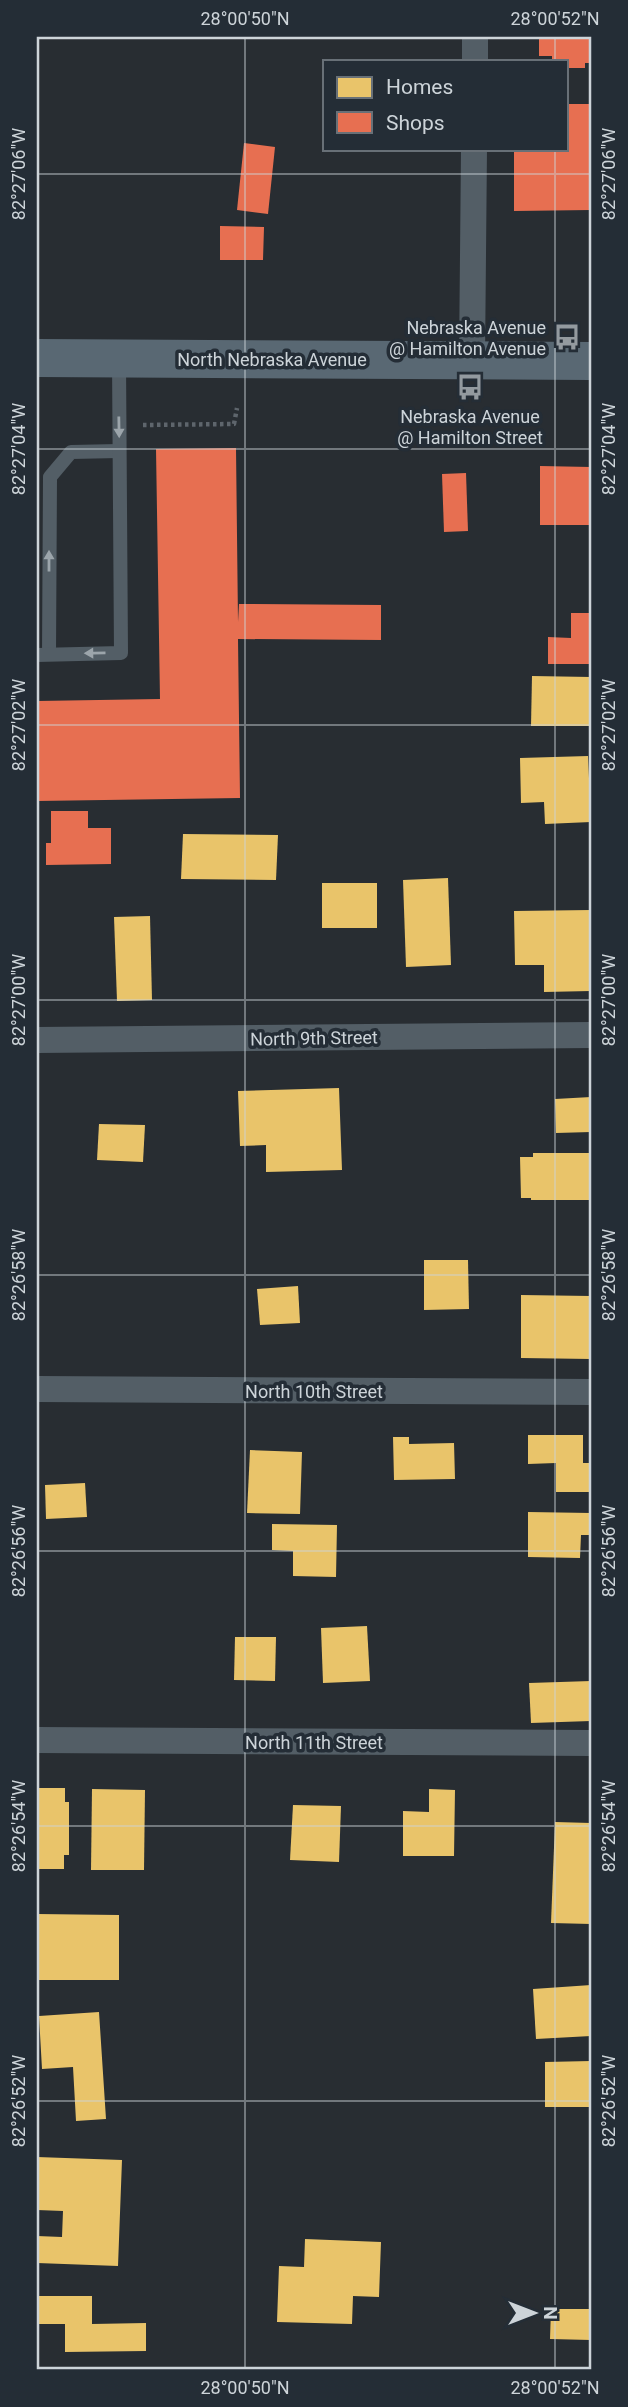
<svg xmlns="http://www.w3.org/2000/svg" width="628" height="2407" font-family="Roboto,sans-serif">
  <style>
    .homes { fill: #e9c46a }
    .shops { fill: #e76f51 }
    .lines { fill: none; stroke-linecap: round; stroke-linejoin: round }
    .path { stroke: #5e656c; stroke-width: 4.5; stroke-dasharray: 3.5 3.5; stroke-linecap: butt }
    .lane { stroke: #535e66; stroke-width: 14 }
    .street { stroke: #535e66; stroke-width: 26 }
    .primary { stroke: #596873; stroke-width: 38 }
    .oneway { fill: #9ca5ab }
    .ticks { fill: none; stroke: #cdd4d9; stroke-width: 2; stroke-opacity: 0.45 }
    .labels { text-anchor: middle; dominant-baseline: central; stroke-width: 7; stroke-linejoin: round; paint-order: stroke }
    .poi-label { font-size: 18px; fill: #cdd4d9; stroke: #242d36; text-anchor: end }
    .street-label { font-size: 18px; fill: #cdd4d9; stroke: #242d36 }
    .neatline { fill: none; stroke: #cdd4d9; stroke-width: 2.5 }
    .ticks-label { font-size: 18px; text-anchor: middle; fill: #cdd4d9 }
  </style>
  <rect width="100%" height="100%" fill="#282d32"/>
  <g class="homes">
    <path d="M532,676L591,677V726H531Z"/>
    <path d="M588,756L589,778H591V822L545,824L544,802L521,803L520,758Z"/>
    <path d="M183,834L278,835L276,880L181,879Z"/>
    <path d="M448,878L451,965L406,967L403,880Z"/>
    <rect x="322" y="883" width="55" height="45"/>
    <path d="M591,910V991L544,992V965H515L514,911Z"/>
    <path d="M150,916L152,1000L117,1001L114,917Z"/>
    <path d="M339,1088L342,1170L266,1172V1145L240,1146L238,1091Z"/>
    <path d="M591,1097V1132L556,1133L555,1099Z"/>
    <path d="M99,1124L145,1125L143,1162L97,1160Z"/>
    <path d="M533,1153H591V1200H531V1198H521L520,1157H533Z"/>
    <path d="M424,1260H468L469,1309L424,1310Z"/>
    <path d="M298,1286L300,1323L260,1325L257,1289Z"/>
    <path d="M521,1295L591,1296V1359L521,1358Z"/>
    <path d="M528,1435H583V1463H591V1492H556V1463L528,1464Z"/>
    <path d="M393,1437H409V1444L454,1443L455,1479L394,1480Z"/>
    <path d="M250,1450L302,1452L300,1514L247,1513Z"/>
    <path d="M85,1483L87,1517L46,1519L45,1485Z"/>
    <path d="M528,1512L591,1513V1535H581L580,1558L528,1557Z"/>
    <path d="M272,1524L337,1525L336,1577L293,1576V1551L272,1550Z"/>
    <path d="M367,1626L370,1681L323,1683L321,1628Z"/>
    <path d="M235,1637H276L275,1681L234,1680Z"/>
    <path d="M591,1681V1721L531,1723L529,1683Z"/>
    <path d="M37,1788H65V1802H69V1855H64V1869H37Z"/>
    <path d="M92,1789L145,1790L144,1870H91Z"/>
    <path d="M429,1789L455,1790L454,1856H403V1811L429,1812Z"/>
    <path d="M293,1805L341,1806L339,1862L290,1860Z"/>
    <path d="M555,1822L591,1823V1924L551,1923Z"/>
    <path d="M37,1914L119,1915V1980H37Z"/>
    <path d="M591,1985V2036L536,2039L533,1989Z"/>
    <path d="M99,2012L106,2119L76,2121L73,2067L42,2069L39,2016Z"/>
    <path d="M591,2061V2107H545V2062Z"/>
    <path d="M37,2157L122,2160L118,2266L37,2263V2236L62,2237L63,2211L37,2210Z"/>
    <path d="M305,2239L381,2242L379,2297L353,2296L352,2324L277,2322L279,2266L304,2267Z"/>
    <path d="M38,2296H92V2324L146,2323V2351L65,2352V2324H38Z"/>
    <path d="M551,2309H591V2340L550,2339Z"/>
  </g>
  <g class="shops">
    <path d="M539,37H591V63H585V68H567V61H552V56H539Z"/>
    <path d="M567,104H591V210L514,211V149H567Z"/>
    <path d="M244,143L275,147L268,214L237,210Z"/>
    <path d="M220,226L264,227L263,260H220Z"/>
    <path d="M236,448L238,622L239,604L381,605V640L238,639L240,798L37,801V701L160,699L156,449Z"/>
    <path d="M540,466L591,467V525H540Z"/>
    <path d="M466,473L468,531L444,532L442,474Z"/>
    <path d="M571,613H591V664H548V637L571,638Z"/>
    <path d="M51,811H88V828H111V864L46,865V843H51Z"/>
  </g>
  <g class="lines">
    <path class="path" d="M143,425L234,424L237,408"/>
    <g class="lane">
      <path d="M49,654L50,477L71,452L119,451"/>
      <path d="M37,655L121,653L119,360"/>
    </g>
    <g class="street">
      <path d="M475,61V37"/>
      <path d="M472,360L474,149"/>
      <path d="M37,1040L591,1035"/>
      <path d="M37,1389L591,1392"/>
      <path d="M37,1740L591,1743"/>
    </g>
    <path class="primary" d="M37,358L591,361"/>
  </g>
  <defs><path id="oneway-solid" d="M-6-.8H1V-3.2L6.5 0L1 3.2V.8H-6Z" transform="scale(1.75)"/></defs>
  <g class="oneway">
    <use href="#oneway-solid" transform="translate(119 427) rotate(89)"/>
    <use href="#oneway-solid" transform="translate(49 561) rotate(-90)"/>
    <use href="#oneway-solid" transform="translate(95 653) rotate(179)"/>
  </g>
  <path class="ticks" d="M245,37V2370M555,37V61M555,149V2370M37,174H591M37,449H591M37,725H591M37,1000H591M37,1275H591M37,1551H591M37,1826H591M37,2101H591"/>
  <defs>
    <g id="bus-bare" transform="scale(2.1)"><path d="M-5-6H5V4H4V6H2V4H-2V6H-4V4H-5ZM-3.5-4V0h7V-4ZM-3.5 1.2v1.5H-2V1.2ZM2 1.2v1.5H3.5V1.2Z" fill="#939a9f" stroke="#242d36" stroke-width="2.5" paint-order="stroke"/></g>
  </defs>
  <g fill-rule="evenodd">
    <use href="#bus-bare" x="567" y="337"/>
    <use href="#bus-bare" x="470" y="387"/>
  </g>
  <g class="labels">
    <g class="poi-label">
      <text x="546" y="327">Nebraska Avenue<tspan x="546" dy="21">@ Hamilton Avenue</tspan></text>
      <text x="470" y="416" text-anchor="middle">Nebraska Avenue<tspan x="470" dy="21">@ Hamilton Street</tspan></text>
    </g>
    <g class="street-label">
      <text x="272" y="359">North Nebraska Avenue</text>
      <text transform="translate(314 1038) rotate(-1)">North 9th Street</text>
      <text x="314" y="1391">North 10th Street</text>
      <text x="314" y="1742">North 11th Street</text>
    </g>
  </g>
  <rect width="628" height="2407" fill="none" stroke="#242d36" stroke-width="77"/>
  <rect x="323" y="60" width="245" height="91" fill="#242d36" stroke="#687077" stroke-width="2"/>
  <rect x="337" y="77" width="35" height="21" fill="#e9c46a" stroke="#687077" stroke-width="2"/>
  <text x="386" y="94" font-size="21" fill="#cdd4d9">Homes</text>
  <rect x="337" y="112" width="35" height="21" fill="#e76f51" stroke="#687077" stroke-width="2"/>
  <text x="386" y="130" font-size="21" fill="#cdd4d9">Shops</text>
  <g transform="translate(534 2313) rotate(90)" stroke="#242d36" stroke-width="5" paint-order="stroke">
  <path d="M0-5L12 26L0 18L-12 26Z" fill="#cdd4d9"/>
  <text y="-10" font-size="19" font-weight="bold" text-anchor="middle" fill="#cdd4d9">N</text>
  </g>
  <rect x="38" y="38" width="552" height="2330" class="neatline"/>
  <g class="ticks-label">
    <text x="245" y="25">28°00'50"N</text>
    <text x="555" y="25">28°00'52"N</text>
    <text transform="translate(609 174) rotate(-90)" y="6">82°27'06"W</text>
    <text transform="translate(19 174) rotate(-90)" y="6">82°27'06"W</text>
    <text transform="translate(609 449) rotate(-90)" y="6">82°27'04"W</text>
    <text transform="translate(19 449) rotate(-90)" y="6">82°27'04"W</text>
    <text transform="translate(609 725) rotate(-90)" y="6">82°27'02"W</text>
    <text transform="translate(19 725) rotate(-90)" y="6">82°27'02"W</text>
    <text transform="translate(609 1000) rotate(-90)" y="6">82°27'00"W</text>
    <text transform="translate(19 1000) rotate(-90)" y="6">82°27'00"W</text>
    <text transform="translate(609 1275) rotate(-90)" y="6">82°26'58"W</text>
    <text transform="translate(19 1275) rotate(-90)" y="6">82°26'58"W</text>
    <text transform="translate(609 1551) rotate(-90)" y="6">82°26'56"W</text>
    <text transform="translate(19 1551) rotate(-90)" y="6">82°26'56"W</text>
    <text transform="translate(19 1826) rotate(-90)" y="6">82°26'54"W</text>
    <text transform="translate(609 1826) rotate(-90)" y="6">82°26'54"W</text>
    <text transform="translate(609 2101) rotate(-90)" y="6">82°26'52"W</text>
    <text transform="translate(19 2101) rotate(-90)" y="6">82°26'52"W</text>
    <text x="245" y="2394">28°00'50"N</text>
    <text x="555" y="2394">28°00'52"N</text>
  </g>
</svg>
